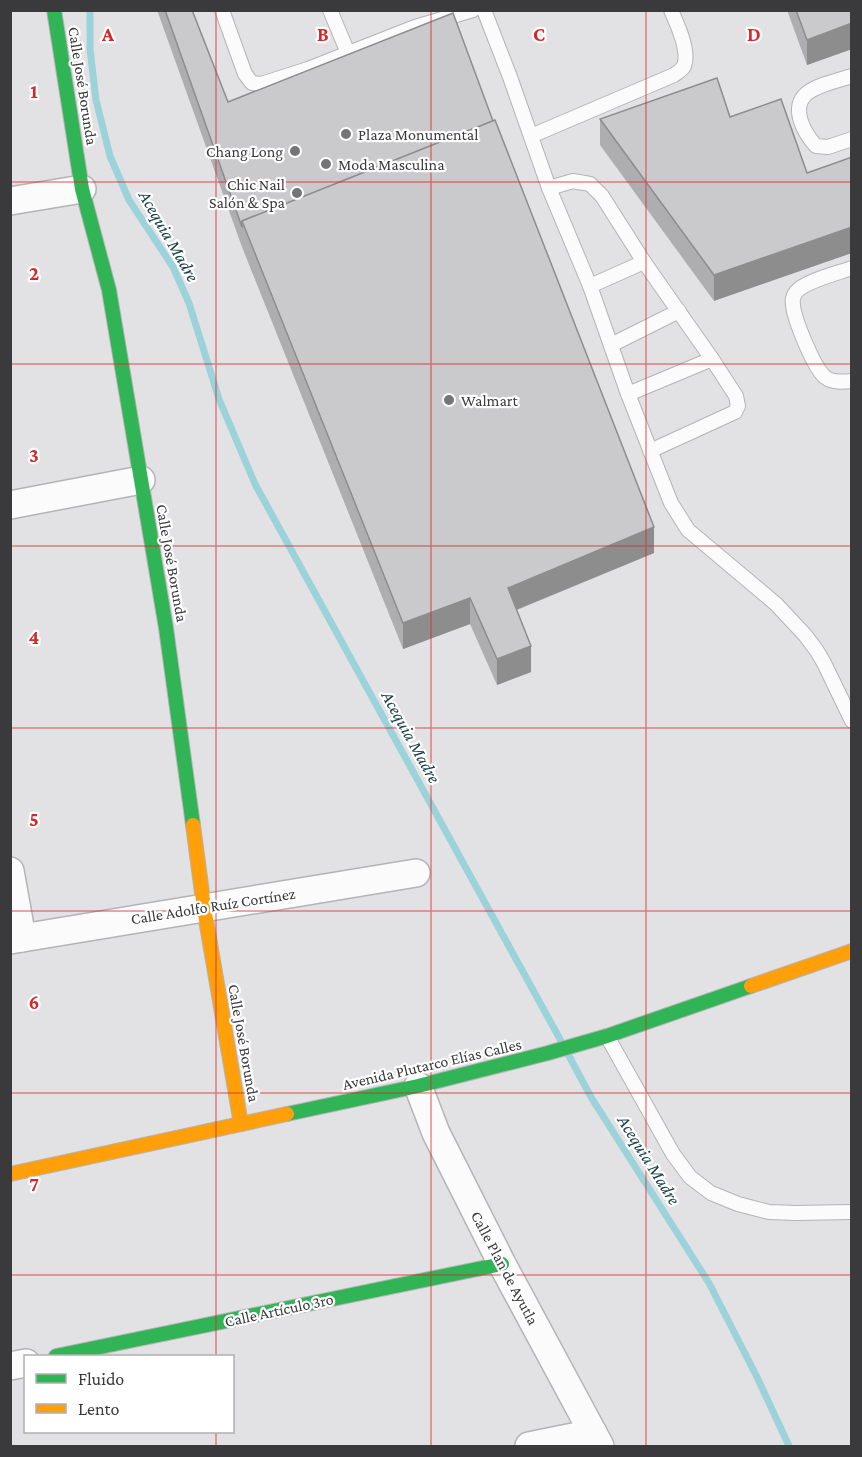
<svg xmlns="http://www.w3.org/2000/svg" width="862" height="1457" font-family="'Crimson Pro',serif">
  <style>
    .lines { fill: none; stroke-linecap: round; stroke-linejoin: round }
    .stream { stroke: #9cd3da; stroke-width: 7 }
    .lane-casing { stroke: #b4b4b6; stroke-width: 16 }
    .street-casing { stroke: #b4b4b6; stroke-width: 30 }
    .fast-casing { stroke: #b4b4b6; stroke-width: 16 }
    .slow-casing { stroke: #b4b4b6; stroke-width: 16 }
    .lane { stroke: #fbfbfb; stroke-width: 14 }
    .street { stroke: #fbfbfb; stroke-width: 27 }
    .fast { stroke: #30b455; stroke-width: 14 }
    .slow { stroke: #ff9f0a; stroke-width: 14 }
    .wall { fill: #aeadaf }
    .shaded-wall { fill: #8d8d8e }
    .building { fill: #cac9cb; stroke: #8d8d8e; stroke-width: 1.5 }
    .grid { fill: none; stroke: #d62828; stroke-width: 1.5; stroke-opacity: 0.55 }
    .poi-dot { fill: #757577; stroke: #fff; stroke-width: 2 }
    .labels { text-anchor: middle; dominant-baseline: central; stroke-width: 4.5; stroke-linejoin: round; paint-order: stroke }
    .street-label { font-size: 16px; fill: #3a3a3c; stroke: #fff }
    .poi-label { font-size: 16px; fill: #3a3a3c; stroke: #fff; text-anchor: start }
    .water-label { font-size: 18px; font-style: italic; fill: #1b4146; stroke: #fff }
    .grid-label { font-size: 20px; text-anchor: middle; font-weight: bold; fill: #d62828; stroke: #fff; stroke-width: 4.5; stroke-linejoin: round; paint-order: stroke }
  </style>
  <rect width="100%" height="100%" fill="#e2e2e4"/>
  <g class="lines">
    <g class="stream">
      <path d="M90,10V49L96,100L110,156L129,200L173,267L189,303L219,399L255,484L561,1041"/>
      <path d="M569,1056L591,1097L709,1283L757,1377L789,1446"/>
    </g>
    <g class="lane-casing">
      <g id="lane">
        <path d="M222,10L245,74L252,83L261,84L308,69L415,27L473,10"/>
        <path d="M330,10L348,53"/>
        <path d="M484,10L510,77L549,188L590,286L628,394L671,503L688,530L776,604L805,635L817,651L824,663L852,721"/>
        <path d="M852,76C839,80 816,85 806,94C790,109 805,134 816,146L828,147L852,139"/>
        <path d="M531,136L674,75C678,72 682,70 684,66C690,51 677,24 671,10"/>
        <path d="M549,188L573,181L590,184L602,196L644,262L712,359L736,396L738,406L735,412L650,451"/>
        <path d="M852,268C838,273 805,281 796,292C793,296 792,300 793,305C794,319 814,368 825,377C832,383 843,382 852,381"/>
        <path d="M590,286L644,262"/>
        <path d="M611,345L679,311"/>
        <path d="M628,394L712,359"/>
        <path d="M607,1036L673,1154L690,1177L711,1193L738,1204L769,1212L796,1213L852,1212"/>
      </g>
    </g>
    <g class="street-casing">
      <g id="street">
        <path d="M10,201L82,189"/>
        <path d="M10,505L141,480"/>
        <path d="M10,871L22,938"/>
        <path d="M10,940L416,873"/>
        <path d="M418,1086L436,1133L502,1264L600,1446"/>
        <path d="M10,1366L26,1363"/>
        <path d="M529,1446L593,1433"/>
      </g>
    </g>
    <g class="fast-casing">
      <g id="fast">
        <path d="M54,10L82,189L109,290L166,628L193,825"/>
        <path d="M287,1114L418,1086L548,1053L607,1036L751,986"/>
        <path d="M56,1356L502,1264"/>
      </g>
    </g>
    <g class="slow-casing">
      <g id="slow">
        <path d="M193,825L204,908L241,1124"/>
        <path d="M751,986L852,951"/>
        <path d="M10,1174L287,1114"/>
      </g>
    </g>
    <use href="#lane" class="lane"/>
    <use href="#street" class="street"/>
    <use href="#fast" class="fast"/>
    <use href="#slow" class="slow"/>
  </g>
  <g class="wall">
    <path d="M157,10H192L228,102L654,553L517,610L531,672L497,685L470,624L403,649L242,247Z"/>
    <path d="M787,10H852V49L807,65Z"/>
    <path d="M730,117L807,173L714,301L600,145V119Z"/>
  </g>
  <g class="shaded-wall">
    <path d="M852,23V49L807,65V40Z"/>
    <path d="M852,227V253L714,301V275Z"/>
    <path d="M654,527V553L508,613V588Z"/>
    <path d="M470,598V624L403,649V623Z"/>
    <path d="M531,646V672L497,685V659Z"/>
  </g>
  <g class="building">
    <path d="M165,10H192L228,102L453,13L493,121L242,221V227Z"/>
    <path d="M796,10H852V23L807,40Z"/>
    <path d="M717,78L730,117L781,99L807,173L852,157V227L714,275L600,119Z"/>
    <path d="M495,120L654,527L508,588L531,646L497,659L470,598L403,623L242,221Z"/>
  </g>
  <path class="grid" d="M216,10V1356M431,10V1446M646,10V1446M10,182H852M10,364H852M10,546H852M10,728H852M10,911H852M10,1093H852M10,1275H852M216,1432V1446"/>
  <g class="poi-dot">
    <circle cx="346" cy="134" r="6"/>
    <circle cx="295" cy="151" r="6"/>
    <circle cx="326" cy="164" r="6"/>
    <circle cx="297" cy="193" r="6"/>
    <circle cx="449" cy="400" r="6"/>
  </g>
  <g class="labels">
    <g class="street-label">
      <text transform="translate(83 86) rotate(81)">Calle José Borunda</text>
      <text transform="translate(172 563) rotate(80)">Calle José Borunda</text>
      <text transform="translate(213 906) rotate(-9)">Calle Adolfo Ruíz Cortínez</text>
      <text transform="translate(244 1043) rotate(80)">Calle José Borunda</text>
      <text transform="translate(432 1064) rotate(-13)">Avenida Plutarco Elías Calles</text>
      <text transform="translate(505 1268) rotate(62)">Calle Plan de Ayutla</text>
      <text transform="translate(279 1310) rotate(-12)">Calle Artículo 3ro</text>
    </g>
    <g class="poi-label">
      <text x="358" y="134">Plaza Monumental</text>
      <text x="283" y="151" text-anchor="end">Chang Long</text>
      <text x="338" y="164">Moda Masculina</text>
      <text x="285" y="184" text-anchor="end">Chic Nail<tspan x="285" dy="18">Salón &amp; Spa</tspan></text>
      <text x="461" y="400">Walmart</text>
    </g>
    <g class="water-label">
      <text transform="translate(169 236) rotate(60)">Acequia Madre</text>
      <text transform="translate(411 737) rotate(61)">Acequia Madre</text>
      <text transform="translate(649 1160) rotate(58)">Acequia Madre</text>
    </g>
  </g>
  <g class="grid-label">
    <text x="108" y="41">A</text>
    <text x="323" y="41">B</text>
    <text x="539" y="41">C</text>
    <text x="754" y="41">D</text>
    <text x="34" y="98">1</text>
    <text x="34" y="280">2</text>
    <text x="34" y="462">3</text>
    <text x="34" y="644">4</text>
    <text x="34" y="826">5</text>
    <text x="34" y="1009">6</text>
    <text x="34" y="1191">7</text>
  </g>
  <rect width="862" height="1457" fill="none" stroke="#3a3a3c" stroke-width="24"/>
  <rect x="24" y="1355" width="210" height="78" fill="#ffffff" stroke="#b0b0b1" stroke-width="1.5"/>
  <rect x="36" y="1374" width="30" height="9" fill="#30b455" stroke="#b0b0b1" stroke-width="1.5"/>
  <text x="78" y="1385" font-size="18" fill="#3a3a3c">Fluido</text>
  <rect x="36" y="1404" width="30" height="9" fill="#ff9f0a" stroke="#b0b0b1" stroke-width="1.5"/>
  <text x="78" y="1415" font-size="18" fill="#3a3a3c">Lento</text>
</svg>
